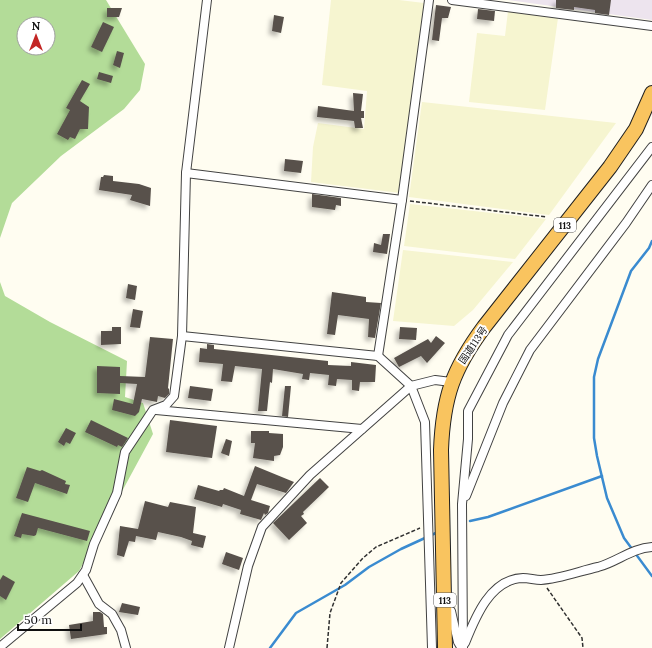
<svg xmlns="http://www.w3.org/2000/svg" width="652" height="648" font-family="Lora,'Noto Sans JP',serif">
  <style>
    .industrial { fill: #ede4ee }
    .farmland { fill: #f6f5d0 }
    .forest { fill: #b3dc98; fill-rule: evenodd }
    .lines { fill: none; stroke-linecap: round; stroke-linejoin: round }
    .stream { stroke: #3a8bd0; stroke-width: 2.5 }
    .building { fill: #58514b; filter: url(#shadow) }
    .minor-casing { stroke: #424242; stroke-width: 10 }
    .trunk-casing { stroke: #202020; stroke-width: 16 }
    .path { stroke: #313131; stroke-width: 1.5; stroke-dasharray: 4 2; stroke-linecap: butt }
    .minor { stroke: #fff; stroke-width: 8 }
    .trunk { stroke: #f9c45f; stroke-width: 14 }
    .labels { text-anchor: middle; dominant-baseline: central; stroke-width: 4; stroke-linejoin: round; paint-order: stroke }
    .shield { fill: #fff; stroke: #575757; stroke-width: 1 }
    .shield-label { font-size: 9px; font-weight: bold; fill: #0f0f0f }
    .street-label { font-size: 10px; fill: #0f0f0f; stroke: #fff }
  </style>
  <defs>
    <filter id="shadow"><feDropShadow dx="-3.5" dy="3.5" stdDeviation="2" flood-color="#0004"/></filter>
  </defs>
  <rect width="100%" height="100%" fill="#fffdf1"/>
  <path class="industrial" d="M508,0H652V20Z"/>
  <g class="farmland">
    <path d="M331,0H399L424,3L400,193L311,182L313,147L318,123L364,129L367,91L322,85Z"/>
    <path d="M508,11L558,18L545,110L469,102L477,33L505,36Z"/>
    <path d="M422,102L616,123L549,215L409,197Z"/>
    <path d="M410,204L546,219L515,259L404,246Z"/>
    <path d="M403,250L513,262L473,310L454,326L393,321Z"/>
  </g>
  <g class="forest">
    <path d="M0,0H106L145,64L140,90L124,109L61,156L12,203L0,238ZM24,24H48V48H24Z"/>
    <path d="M0,282L5,296L50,322L127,361L125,397L143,403L153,434L79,571L0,639Z"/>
  </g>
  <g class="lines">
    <g class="stream">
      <path d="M652,241L649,248L631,271L598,359L594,377V438L597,456L607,498L624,538L652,576"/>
      <path d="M470,521L488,517L602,476"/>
      <path d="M270,648L296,613L345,585L369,567L401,549L438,532"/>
    </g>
  </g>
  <g class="building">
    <path d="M556,0H611L609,15L595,13V10L574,7V10L556,8Z"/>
    <path d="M436,5L451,7L448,18H442L439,41L432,40Z"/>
    <path d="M107,8H122L119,17H107Z"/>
    <path d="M478,9L495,11L494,21L477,19Z"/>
    <path d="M274,15L284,17L281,33L272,31Z"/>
    <path d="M103,22L114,27L102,52L91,47Z"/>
    <path d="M117,51L124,53L120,68L113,65Z"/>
    <path d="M99,72L113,76L111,83L97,79Z"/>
    <path d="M82,80L90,84L80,101L89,107L88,129H80L75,139L70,137L68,140L57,134L70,110L66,108Z"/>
    <path d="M353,93L363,94L361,111H364V118H361L363,128H355L354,121L317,117L318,106L354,111Z"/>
    <path d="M285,159L303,161L301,173L284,171Z"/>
    <path d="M104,175L113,176V181L139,184L151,188L150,206L130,200L132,195L99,190L101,177H103Z"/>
    <path d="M312,194L341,198V206L336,205L335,210L312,207Z"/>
    <path d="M383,234H390L387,254L373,252L374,243L381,245Z"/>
    <path d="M128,284L137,286L135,300L126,298Z"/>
    <path d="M332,292L366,297V302L381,303L375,338L368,337L369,319L338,315L335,335L327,334Z"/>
    <path d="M133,309L143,311L140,328L130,327Z"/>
    <path d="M112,327H121V344L101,345V331H112Z"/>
    <path d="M400,327L417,328L416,340L399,339Z"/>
    <path d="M436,336L445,343L427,363L421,356L399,367L394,358L428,339L431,343Z"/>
    <path d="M150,337L173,339L168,388L169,389V394L165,398L158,396L157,402L142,399L139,412L135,416L112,410L114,399L133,404L137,384L120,383V394L97,393V366L120,367V376L145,377Z"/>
    <path d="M207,344L214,345V349L328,361V365L351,366V362L376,365L375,382H360L359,391L352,390V380L337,379L336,386L328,385L329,375L310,373L309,380L302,379L303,374L273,369L272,383L270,382L267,411H258L262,369L235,366L232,382L221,381L223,364L199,362L200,348L207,349Z"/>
    <path d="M190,386L213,389L211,401L188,398Z"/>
    <path d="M285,386H291L288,417L282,416Z"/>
    <path d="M91,420L128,438L122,447L118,445L117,447L85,432Z"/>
    <path d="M170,420L217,426L212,458L166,452Z"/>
    <path d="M66,428L76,433L70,444L66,442L64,446L58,442Z"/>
    <path d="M251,431H269V433L283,434V447L280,455L274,456V461L253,458L255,443H251Z"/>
    <path d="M226,439L232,441L229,456L221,453Z"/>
    <path d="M255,466L294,482L286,493L257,484L251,500L270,506L268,513L265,515L264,513L261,520L240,514L241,510L223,504L222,507L194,499L198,485L219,491L220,490H223L224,488L244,496Z"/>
    <path d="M27,467L40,471L42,470L66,481L65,484L70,485L67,494L35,483L28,502L16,498Z"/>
    <path d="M320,478L329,487L303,512L304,514L301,516L307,523L289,540L273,523Z"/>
    <path d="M145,501L168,507L170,502L196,507L193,533L206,536L203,548L191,545L192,541L181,537L158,532L156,540L136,536L135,542L129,541L124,557L117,555L120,526L138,529Z"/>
    <path d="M22,513L90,531L87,541L38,528L36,535L34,536L22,534L21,538L14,536Z"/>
    <path d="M226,552L243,558L239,570L222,564Z"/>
    <path d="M3,575L15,582L6,600L0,596V580Z"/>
    <path d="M122,603L140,607L138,615L119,612Z"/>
    <path d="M93,612H100L103,614L104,627H107V634L71,639L69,625L93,621Z"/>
  </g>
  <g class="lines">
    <g class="minor-casing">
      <g id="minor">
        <path d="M452,0L652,26"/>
        <path d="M186,173L402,200"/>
        <path d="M182,336L378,356L411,386L425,422L432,648"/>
        <path d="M378,356L402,200L429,0"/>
        <path d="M156,410L362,429"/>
        <path d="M466,496L503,403L530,350L626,223L652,185"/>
        <path d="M83,575L99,604L112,614L121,630L126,648"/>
        <path d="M445,609L451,611L458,642L461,647"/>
        <path d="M465,643C475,618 490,579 523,578C529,578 535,580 541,580C559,579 580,571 598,567C617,562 632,548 652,547"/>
        <path d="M0,647L77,583L86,570L94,544L117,493L125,452L153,410L166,405L174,396L182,336L186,173L207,0"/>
        <path d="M229,648L248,566L262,527L310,475L411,386L435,380L451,382"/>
        <path d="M463,648L462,504L468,439V411L508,335L652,147"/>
      </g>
    </g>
    <g class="trunk-casing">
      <path id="trunk" d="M445,648L441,450C443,397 453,369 484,327L610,167L636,129L652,93"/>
    </g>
    <g class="path">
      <path d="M410,201L547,217"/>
      <path d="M547,588L582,638L583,648"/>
      <path d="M327,648L330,613L341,583L363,558L376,547L420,528"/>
    </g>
    <use href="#minor" class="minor"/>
    <use href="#trunk" class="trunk"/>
  </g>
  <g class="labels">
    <g class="shield">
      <rect x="554" y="218" width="22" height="14" rx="3"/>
      <rect x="434" y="593" width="22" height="14" rx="3"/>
    </g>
    <g class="shield-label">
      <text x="565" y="225">113</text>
      <text x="445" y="600">113</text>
    </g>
    <g class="street-label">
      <text transform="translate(473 345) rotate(-56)">国道113号</text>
    </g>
  </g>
  <g transform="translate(36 36)"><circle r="19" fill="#ffffff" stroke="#9f9f9f"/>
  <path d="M0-3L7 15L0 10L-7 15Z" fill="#c32624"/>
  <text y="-6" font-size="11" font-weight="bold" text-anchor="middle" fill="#0f0f0f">N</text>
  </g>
  <path d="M18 624v6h63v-6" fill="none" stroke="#0f0f0f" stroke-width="2"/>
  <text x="24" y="624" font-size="12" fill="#0f0f0f" stroke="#ffffff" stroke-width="3" paint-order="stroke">50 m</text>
</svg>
